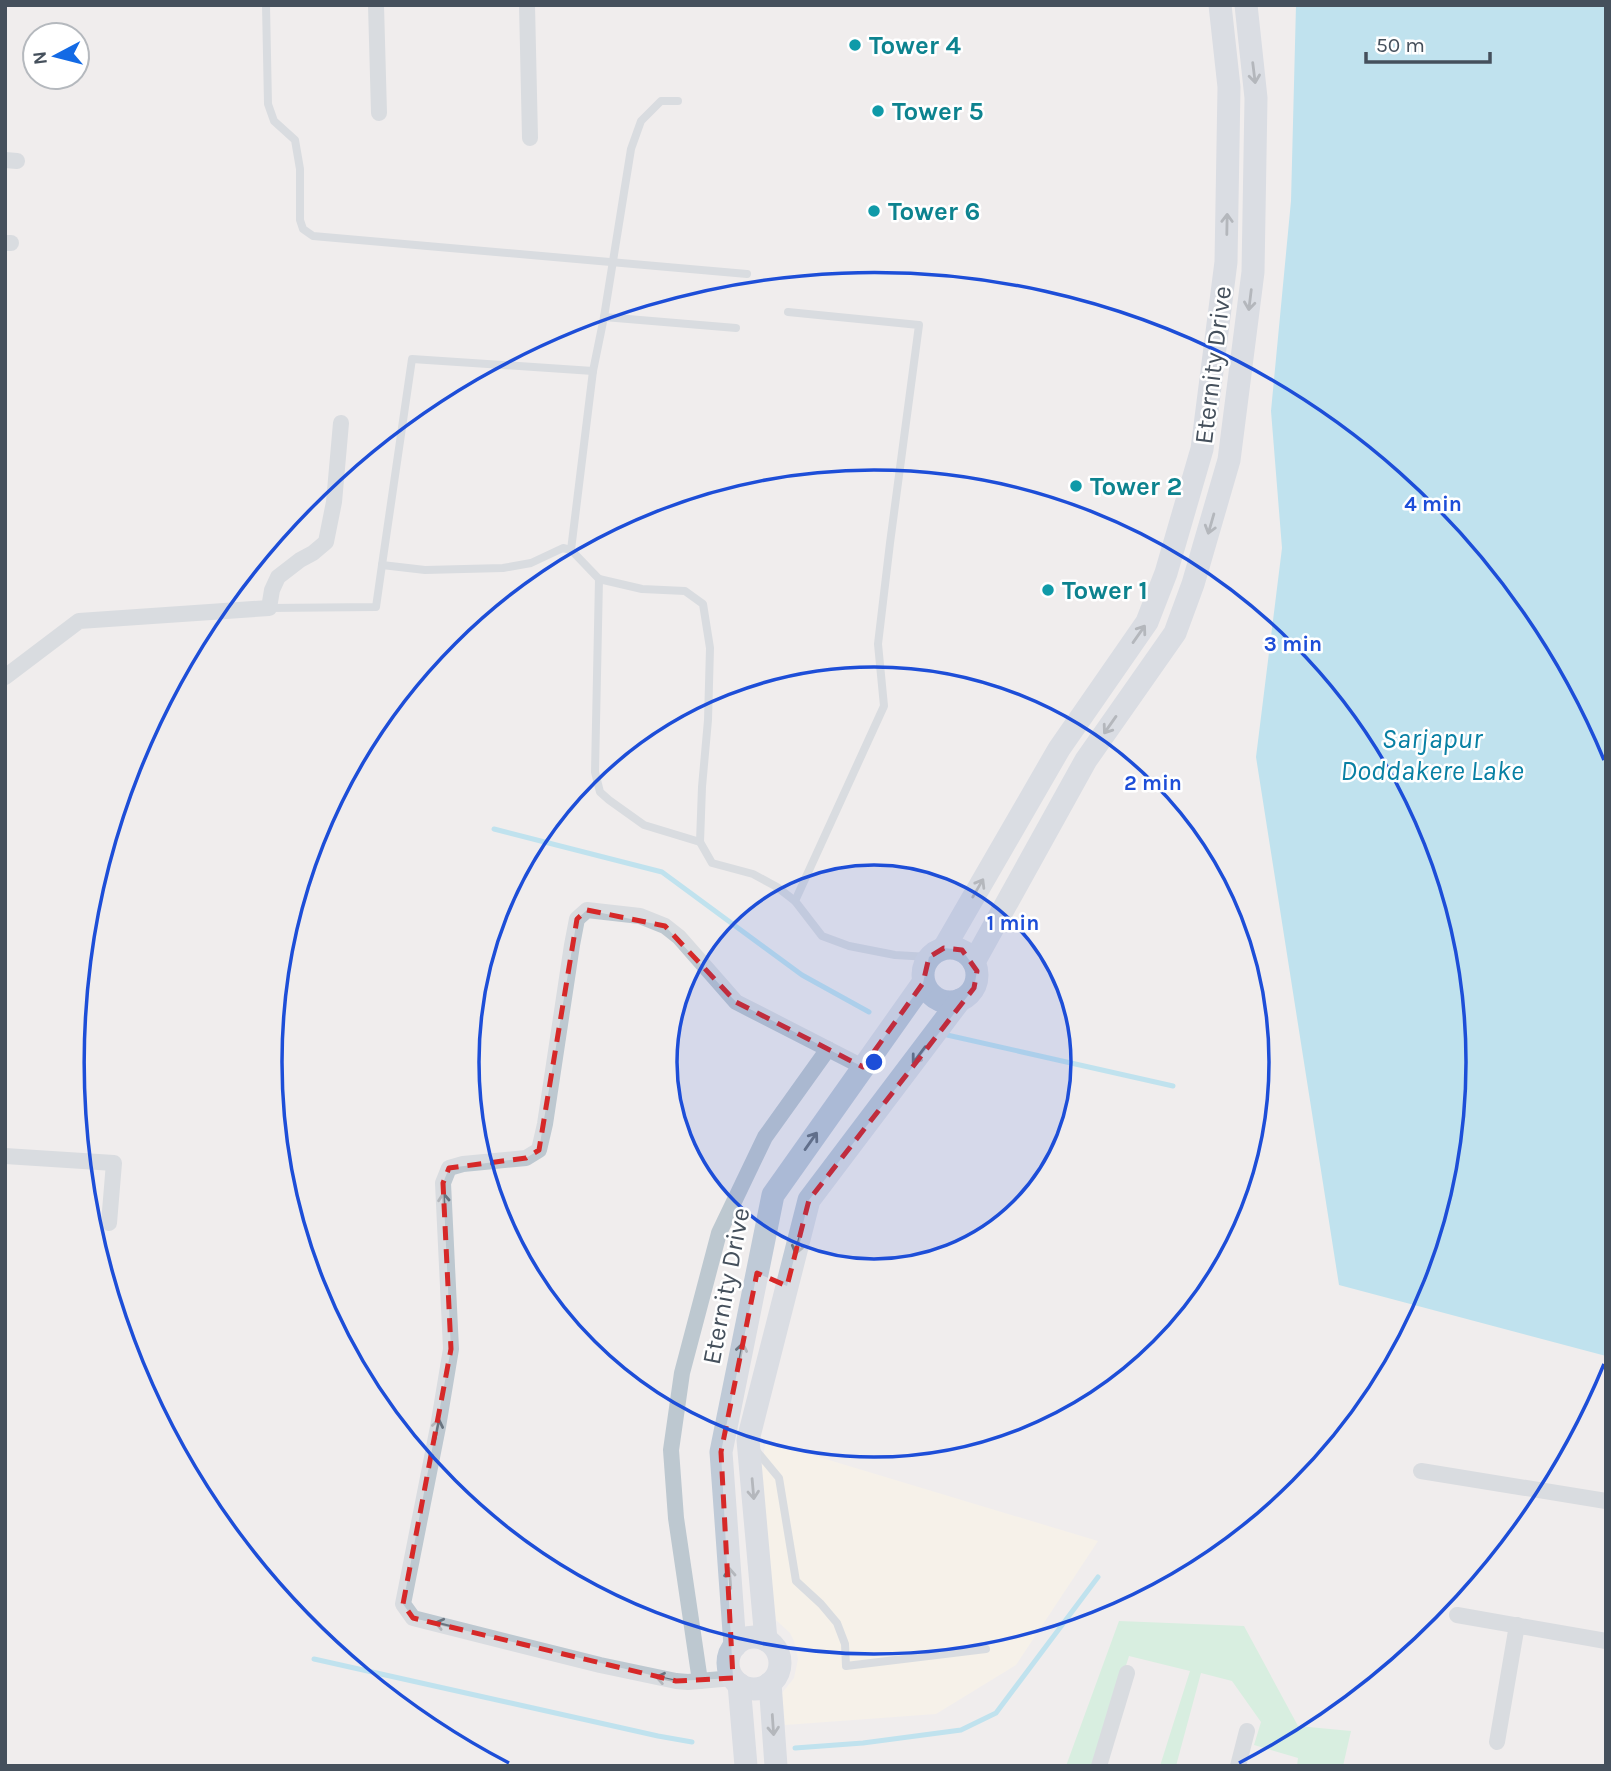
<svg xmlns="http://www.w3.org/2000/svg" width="1611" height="1771" font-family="Karla,sans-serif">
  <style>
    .commercial { fill: #fcf6e5 }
    .green { fill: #baf0d0 }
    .water { fill: #85d6ef }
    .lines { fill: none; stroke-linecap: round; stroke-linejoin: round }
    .stream { stroke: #85d6ef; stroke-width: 5 }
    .lane { stroke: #bdc8d0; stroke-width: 8 }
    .street { stroke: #bdc8d0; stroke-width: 16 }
    .secondary { stroke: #bfcad7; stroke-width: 23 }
    .oneway { stroke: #6a7581 }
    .oneway2 { stroke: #69747f }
    .marked { fill: none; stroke: #d62828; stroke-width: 5; stroke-dasharray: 14 9; stroke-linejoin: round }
    .ring { fill: none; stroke: #1d4ed8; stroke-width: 3.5 }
    .culture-dot { fill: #0f9aa8; stroke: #fff; stroke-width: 2.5 }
    .labels { text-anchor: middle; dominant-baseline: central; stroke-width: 5; stroke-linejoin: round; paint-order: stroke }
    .culture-label { font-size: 26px; font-weight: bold; fill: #0d838f; stroke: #fff; text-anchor: start }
    .street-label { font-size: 26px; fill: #45505c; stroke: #fff }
    .water-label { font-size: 28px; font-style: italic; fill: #0880a4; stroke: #fff }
    .centre { fill: #1d4ed8; stroke: #fff; stroke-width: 3.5 }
    .ring-label { font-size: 21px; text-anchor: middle; font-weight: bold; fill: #1d4ed8; stroke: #fff; stroke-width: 5; stroke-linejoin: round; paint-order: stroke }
  </style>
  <rect width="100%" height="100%" fill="#f0eded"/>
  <path class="commercial" d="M766,1441L1098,1541L1016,1665L936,1714L785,1725L782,1693L794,1678L798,1659L794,1641L790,1633L776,1620L759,1476Z"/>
  <path class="green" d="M1119,1621L1244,1626L1298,1726L1351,1731L1343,1766H1297L1298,1758L1254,1745L1261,1722L1232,1681L1201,1673L1176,1766H1160L1190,1671L1129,1656L1094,1766H1066Z"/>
  <path class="water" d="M1296,5H1606V1356L1339,1285L1256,757L1282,548L1271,411L1291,201Z"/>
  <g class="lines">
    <g class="stream">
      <path d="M494,829L662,872L802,975L869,1012"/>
      <path d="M947,1035L1173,1086"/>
      <path d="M314,1659L658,1736L692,1742"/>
      <path d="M795,1748L863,1743L961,1730L996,1713L1098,1577"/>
    </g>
    <g class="lane">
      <path d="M266,5L268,104L274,121L295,140L300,169V220L303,229L313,236L747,274"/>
      <path d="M788,312L919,325L890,543L878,644L884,706L795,901L822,936L849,946L895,955L929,957"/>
      <path d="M604,317L736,328"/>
      <path d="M571,550L593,371L604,317L631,149L641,121L661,101H678"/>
      <path d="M382,565L412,359L593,371"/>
      <path d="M599,579L595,772L600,792L609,800L644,825L700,842"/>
      <path d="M269,608L376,607L382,565L425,570L503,568L531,563L563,548L571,550L575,554L599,579L642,589L685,591L703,604L710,648L708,720L702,787L700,842L712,863L753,874L777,887L795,901"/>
      <path d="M754,1448L779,1478L796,1581L821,1604L837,1623L845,1644L846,1666L986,1649"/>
    </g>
    <g class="street">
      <path d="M376,5L379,113"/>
      <path d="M527,5L530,138"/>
      <path d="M5,160L17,161"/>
      <path d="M5,243H11"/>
      <path d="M5,677L79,621L269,608L272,590L278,577L300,560L313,553L326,542L334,502L341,423"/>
      <path d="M5,1156L114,1163L109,1223"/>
      <path d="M1421,1471L1606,1501"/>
      <path d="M1457,1615L1606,1641"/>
      <path d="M733,1678L688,1682L676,1681L600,1665L413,1618L403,1604L438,1427L451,1349L443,1183L449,1168L463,1164L526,1158L539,1150L545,1124L572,945L577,919L587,910L640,916L665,926L679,937L736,1002L863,1067"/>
      <path d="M700,1681L676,1518L671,1450L682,1373L719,1233L765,1137L828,1049"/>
      <path d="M1497,1742L1517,1625"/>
      <path d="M1099,1766L1127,1673"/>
      <path d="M1238,1766L1247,1731"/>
    </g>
    <g class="secondary">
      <circle cx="950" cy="975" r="27"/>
      <path d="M944,948L1059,749L1147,622L1166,573L1202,449L1226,262L1229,87L1220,5"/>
      <path d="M974,962L1086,760L1175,633L1193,584L1229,460L1253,272L1256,98L1246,5"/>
      <circle cx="754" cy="1663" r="26"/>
      <path d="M766,1640L748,1440L809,1200L960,1000"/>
      <path d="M735,1646L721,1452L773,1195L923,983"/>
      <path d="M770,1683L776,1766"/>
      <path d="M739,1684L746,1766"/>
    </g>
  </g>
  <defs><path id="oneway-shaft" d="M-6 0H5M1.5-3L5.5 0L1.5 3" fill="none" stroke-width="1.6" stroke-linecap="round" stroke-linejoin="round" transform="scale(1.75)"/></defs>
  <g class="oneway">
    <use href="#oneway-shaft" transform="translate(1254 73) rotate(83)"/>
    <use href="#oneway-shaft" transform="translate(1227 224) rotate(-89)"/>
    <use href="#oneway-shaft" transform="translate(1250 300) rotate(97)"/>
    <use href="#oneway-shaft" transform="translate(1211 524) rotate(106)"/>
    <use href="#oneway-shaft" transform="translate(1139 634) rotate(-55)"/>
    <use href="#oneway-shaft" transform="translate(1110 725) rotate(125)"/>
    <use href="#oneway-shaft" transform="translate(978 888) rotate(-60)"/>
    <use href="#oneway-shaft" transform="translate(919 1055) rotate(127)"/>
    <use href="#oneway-shaft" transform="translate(811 1141) rotate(-55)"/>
    <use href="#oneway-shaft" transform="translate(798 1244) rotate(104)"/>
    <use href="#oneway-shaft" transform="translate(741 1353) rotate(-79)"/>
    <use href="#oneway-shaft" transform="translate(753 1489) rotate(85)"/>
    <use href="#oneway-shaft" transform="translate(730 1578) rotate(-94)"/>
    <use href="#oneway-shaft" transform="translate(773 1725) rotate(86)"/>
  </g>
  <g class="oneway2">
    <use href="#oneway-shaft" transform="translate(444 1203) rotate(-94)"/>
    <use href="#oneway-shaft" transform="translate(437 1429) rotate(-79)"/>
    <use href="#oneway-shaft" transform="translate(445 1625) rotate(-166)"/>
    <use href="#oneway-shaft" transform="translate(666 1679) rotate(-168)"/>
  </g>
  <path d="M0 0H1611V1771H0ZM587,910L665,926L736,1002L863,1067L923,983L929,957L944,948L962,950L977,971L974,988L809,1200L787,1286L757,1273L721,1452L733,1678L676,1681L413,1618L403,1604L451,1349L443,1183L449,1168L526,1158L539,1150L577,919Z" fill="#f0eded" fill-opacity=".55" fill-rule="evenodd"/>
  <path class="marked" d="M587,910L665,926L736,1002L863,1067L923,983L929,957L944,948L962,950L977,971L974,988L809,1200L787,1286L757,1273L721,1452L733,1678L676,1681L413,1618L403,1604L451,1349L443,1183L449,1168L526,1158L539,1150L577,919Z"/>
  <circle cx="874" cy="1062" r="197" fill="#1d4ed8" fill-opacity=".12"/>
  <g class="ring">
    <circle cx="874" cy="1062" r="197"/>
    <circle cx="874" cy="1062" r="395"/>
    <circle cx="874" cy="1062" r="592"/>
    <path d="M1604 1364A790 790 0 0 1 1239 1763M509 1763A790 790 0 1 1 1604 760"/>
  </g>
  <g class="culture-dot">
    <circle cx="855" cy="45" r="7"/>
    <circle cx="878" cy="111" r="7"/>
    <circle cx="874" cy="211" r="7"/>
    <circle cx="1076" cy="486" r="7"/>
    <circle cx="1048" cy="590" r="7"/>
  </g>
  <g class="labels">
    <g class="culture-label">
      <text x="869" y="45">Tower 4</text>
      <text x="892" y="111">Tower 5</text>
      <text x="888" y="211">Tower 6</text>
      <text x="1090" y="486">Tower 2</text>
      <text x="1062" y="590">Tower 1</text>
    </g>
    <g class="street-label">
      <text transform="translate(1213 365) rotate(-83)">Eternity Drive</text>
      <text transform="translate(726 1286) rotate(-79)">Eternity Drive</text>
    </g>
    <g class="water-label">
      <text x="1432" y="738">Sarjapur<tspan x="1432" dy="32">Doddakere Lake</tspan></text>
    </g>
  </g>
  <circle cx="874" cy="1062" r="10" class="centre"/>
  <g class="ring-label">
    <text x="1433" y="511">4 min</text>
    <text x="1293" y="651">3 min</text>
    <text x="1153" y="790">2 min</text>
    <text x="1013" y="930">1 min</text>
  </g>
  <rect width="1611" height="1771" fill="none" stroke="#45505c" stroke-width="14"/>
  <g transform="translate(56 56) rotate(263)"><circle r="33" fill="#ffffff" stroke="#b5b9be" stroke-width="2"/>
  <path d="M0-5L12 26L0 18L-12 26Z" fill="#136ae5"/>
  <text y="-10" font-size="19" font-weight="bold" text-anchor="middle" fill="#45505c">N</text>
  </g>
  <path d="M1366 52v10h124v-10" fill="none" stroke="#45505c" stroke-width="3.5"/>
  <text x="1376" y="52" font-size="21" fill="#45505c" stroke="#ffffff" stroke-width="5" paint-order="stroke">50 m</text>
</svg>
